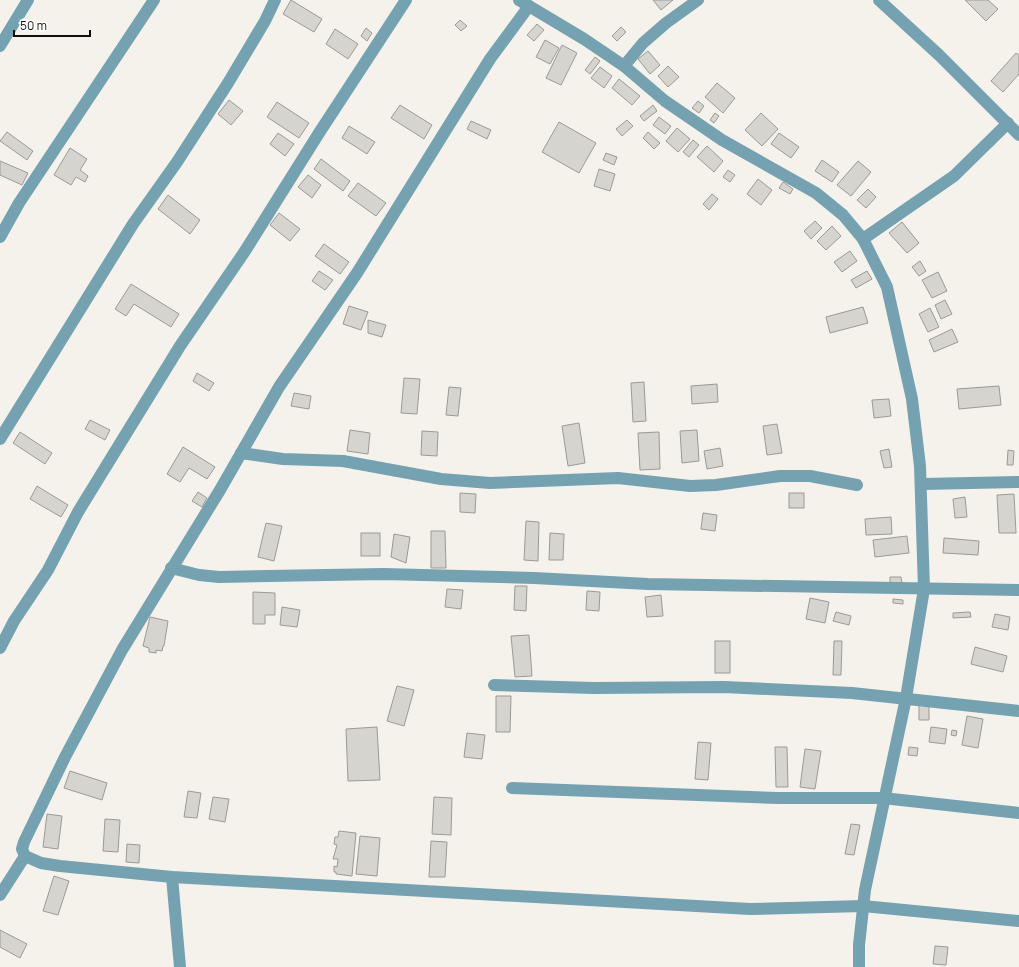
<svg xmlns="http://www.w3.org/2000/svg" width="1019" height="967" font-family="Manrope,sans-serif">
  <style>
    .building { fill: #d6d4ce; stroke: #9c9a95 }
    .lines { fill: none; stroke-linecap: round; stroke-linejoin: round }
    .minor { stroke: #75a2b0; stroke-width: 12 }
  </style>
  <rect width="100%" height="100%" fill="#f5f2ec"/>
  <g class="building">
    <path d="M291,0L322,19L314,32L283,14Z"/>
    <path d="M653,0H673L661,10Z"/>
    <path d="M965,0H988L998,9L986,21Z"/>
    <path d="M460,20L467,26L461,31L455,25Z"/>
    <path d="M537,24L544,30L534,41L527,35Z"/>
    <path d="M621,27L626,32L617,41L612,36Z"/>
    <path d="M366,28L372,33L367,41L361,36Z"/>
    <path d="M335,29L358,44L348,59L326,44Z"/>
    <path d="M545,40L559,48L550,64L536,57Z"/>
    <path d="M562,45L577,53L561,85L546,78Z"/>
    <path d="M648,51L660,65L650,74L638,59Z"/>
    <path d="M1016,53L1019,55V74L1003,92L991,81Z"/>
    <path d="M595,57L600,61L590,74L585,70Z"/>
    <path d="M668,66L679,77L668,87L658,76Z"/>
    <path d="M600,67L612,76L604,88L591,78Z"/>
    <path d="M619,79L640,96L632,105L612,88Z"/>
    <path d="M717,83L735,98L723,113L705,97Z"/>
    <path d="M229,100L243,111L231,125L218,114Z"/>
    <path d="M698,101L704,106L699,113L692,108Z"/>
    <path d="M277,102L309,123L299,138L267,117Z"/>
    <path d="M400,105L432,125L424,139L391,118Z"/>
    <path d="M653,105L657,111L644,121L640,116Z"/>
    <path d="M715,113L719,116L714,123L710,120Z"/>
    <path d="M761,113L778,129L762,146L745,130Z"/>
    <path d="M659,117L671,126L665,134L653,125Z"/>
    <path d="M627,120L633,126L622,136L616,129Z"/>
    <path d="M471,121L491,130L487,139L467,129Z"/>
    <path d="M559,122L596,143L579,173L542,152Z"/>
    <path d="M349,126L375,142L367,154L342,138Z"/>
    <path d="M677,128L690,139L678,152L666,141Z"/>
    <path d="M7,132L33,151L27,160L0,141Z"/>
    <path d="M648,132L660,143L654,149L643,138Z"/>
    <path d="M278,133L294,144L285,156L270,144Z"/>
    <path d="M779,133L799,147L791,158L771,144Z"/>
    <path d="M693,140L699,145L689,157L683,152Z"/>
    <path d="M707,146L723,161L714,172L697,157Z"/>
    <path d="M70,148L87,159L80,170L88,176L85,182L76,177L71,185L54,175Z"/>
    <path d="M606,153L617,157L614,165L603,160Z"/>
    <path d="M321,159L350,181L343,191L314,169Z"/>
    <path d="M822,160L839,172L832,182L815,171Z"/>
    <path d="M0,161L28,173L22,185L0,175Z"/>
    <path d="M858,161L871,172L851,196L837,185Z"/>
    <path d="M599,169L615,174L610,191L594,186Z"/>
    <path d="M728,170L735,175L730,182L723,177Z"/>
    <path d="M308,175L321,185L312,198L298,187Z"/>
    <path d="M758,179L772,190L761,205L747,194Z"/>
    <path d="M783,182L793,189L790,194L779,188Z"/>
    <path d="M358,183L386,203L376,216L348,196Z"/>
    <path d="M868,189L876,197L866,208L857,200Z"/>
    <path d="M712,194L718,199L709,210L703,204Z"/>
    <path d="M168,195L200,220L190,234L158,209Z"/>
    <path d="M279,213L300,229L290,241L270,225Z"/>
    <path d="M815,221L822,228L811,239L804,231Z"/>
    <path d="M902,222L919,243L907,253L889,233Z"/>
    <path d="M832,226L841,236L826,250L817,241Z"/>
    <path d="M324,244L349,262L340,274L315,256Z"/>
    <path d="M850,251L857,261L842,272L834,262Z"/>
    <path d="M920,261L926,271L919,276L912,267Z"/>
    <path d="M319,271L333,280L325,290L312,281Z"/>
    <path d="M867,271L872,279L856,288L851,280Z"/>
    <path d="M938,272L947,291L932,298L922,280Z"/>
    <path d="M131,284L179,314L171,327L134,304L126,316L115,309Z"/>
    <path d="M945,300L952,314L941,319L935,305Z"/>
    <path d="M349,306L368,312L361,330L343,324Z"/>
    <path d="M863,307L868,323L830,333L826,317Z"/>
    <path d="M930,308L939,327L928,332L919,314Z"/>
    <path d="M368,320L386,325L382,337L368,333Z"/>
    <path d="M952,329L958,342L934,352L929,340Z"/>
    <path d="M197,373L214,383L209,391L193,381Z"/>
    <path d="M404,378L420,379L417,414L401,413Z"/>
    <path d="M644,382L646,421L633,422L631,383Z"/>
    <path d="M717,384L718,402L692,404L691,386Z"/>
    <path d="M999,386L1001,405L959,409L957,389Z"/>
    <path d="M449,387L461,388L458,416L446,415Z"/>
    <path d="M294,393L311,396L309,409L291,406Z"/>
    <path d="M889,399L891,416L874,418L872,400Z"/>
    <path d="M90,420L110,430L105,440L85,429Z"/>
    <path d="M579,423L585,463L568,466L562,426Z"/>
    <path d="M777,424L782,453L767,455L763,426Z"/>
    <path d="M350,430L370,433L368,454L347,451Z"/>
    <path d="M697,430L699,461L682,463L680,431Z"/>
    <path d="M422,431L438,432L437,456L421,455Z"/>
    <path d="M20,432L52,453L45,464L13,443Z"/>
    <path d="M659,432L660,469L640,470L638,433Z"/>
    <path d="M183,447L215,467L207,479L189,468L180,482L167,474Z"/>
    <path d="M720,448L723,466L707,469L704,451Z"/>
    <path d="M889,449L892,467L884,468L880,451Z"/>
    <path d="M1008,450L1014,451L1013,465H1007Z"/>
    <path d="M37,486L68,505L61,517L30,499Z"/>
    <path d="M198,492L207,498L202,507L192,501Z"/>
    <path d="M460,493L476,494L475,513L460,512Z"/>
    <rect x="789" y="493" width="15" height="15"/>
    <path d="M1014,494L1016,533H999L997,495Z"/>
    <path d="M965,497L967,517L955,518L953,499Z"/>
    <path d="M703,513L717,515L715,531L701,529Z"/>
    <path d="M891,517L892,534L866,535L865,519Z"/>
    <path d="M526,521L539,522L538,561L524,560Z"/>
    <path d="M266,523L282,526L274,561L258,557Z"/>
    <path d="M431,531H445L446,568H431Z"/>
    <rect x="361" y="533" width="19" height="23"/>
    <path d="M550,533L564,534L563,560H549Z"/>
    <path d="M394,534L410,537L406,563L391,557Z"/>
    <path d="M907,536L909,553L875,557L873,540Z"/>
    <path d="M944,538L979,541L978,555L943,553Z"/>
    <path d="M890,577H901L902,583H890Z"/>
    <path d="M515,586H527L526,611L514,610Z"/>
    <path d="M447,589L463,590L461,609L445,607Z"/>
    <path d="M587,591L600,592L599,611L586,610Z"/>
    <path d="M253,592L275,593V615H265V624H253Z"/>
    <path d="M661,595L663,616L647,617L645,597Z"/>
    <path d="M810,598L829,602L825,623L806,619Z"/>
    <path d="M893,599L903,600V604L893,603Z"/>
    <path d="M282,607L300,610L297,627L280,625Z"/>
    <path d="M836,612L851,616L849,625L833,621Z"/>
    <path d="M970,612L971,617L953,618V613Z"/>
    <path d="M995,614L1010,617L1008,630L992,627Z"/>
    <path d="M150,617L168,621L164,646H163L162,651L156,650V653L149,652V648L143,646Z"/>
    <path d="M529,635L532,676L515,677L511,636Z"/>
    <rect x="715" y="641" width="15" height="32"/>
    <path d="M834,641H842L841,675H833Z"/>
    <path d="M975,647L1007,656L1003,672L971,664Z"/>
    <path d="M397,686L414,690L404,726L387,721Z"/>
    <path d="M496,696H511L510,732H496Z"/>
    <path d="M919,704L929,705V720H919Z"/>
    <path d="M967,716L983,719L978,748L962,745Z"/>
    <path d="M377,727L380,780L348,781L346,729Z"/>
    <path d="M931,727L947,729L945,744L929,742Z"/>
    <path d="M952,730L957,731L956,736L951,735Z"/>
    <path d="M467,733L485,735L482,759L464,757Z"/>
    <path d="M698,742L711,743L708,780L695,779Z"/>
    <path d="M775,747H787L788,787H776Z"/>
    <path d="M909,747L918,748L917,756L908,755Z"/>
    <path d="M805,749L821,751L815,789L800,787Z"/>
    <path d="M70,771L107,783L102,800L64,788Z"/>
    <path d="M188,791L201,793L197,818L184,817Z"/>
    <path d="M213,797L229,799L225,822L209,819Z"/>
    <path d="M434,797L452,798L451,835L432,834Z"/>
    <path d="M47,814L62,816L58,849L43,847Z"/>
    <path d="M105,819L120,820L118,852L103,851Z"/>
    <path d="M851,824L860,825L854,855L845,854Z"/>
    <path d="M339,831L356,833L352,876L336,874V872H334V866L337,867L338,859H333L337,845L334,844L335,837H338Z"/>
    <path d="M360,836L380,838L377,876L356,874Z"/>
    <path d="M431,841L447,842L445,877H429Z"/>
    <path d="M127,844L140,845L139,863L126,862Z"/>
    <path d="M54,876L69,881L58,915L43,911Z"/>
    <path d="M0,930L27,944L20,958L0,947Z"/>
    <path d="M935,946L948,947L946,965L933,964Z"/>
  </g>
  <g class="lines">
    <g class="minor">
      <path d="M519,0L584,39L624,66L665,101L722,140L816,193L843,215L863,239L887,287L912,399L920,466L924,589L906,698L865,890L859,945V967"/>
      <path d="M879,0L939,55L1019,135"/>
      <path d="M529,6L490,59L357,273L279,387L220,490L122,650L65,757L24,842L22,849L25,856L41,863L60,866L172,877L750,909L863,906L1019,921"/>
      <path d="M0,46L28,0"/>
      <path d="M624,66L643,43L666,23L698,0"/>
      <path d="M0,237L19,203L154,0"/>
      <path d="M863,239L954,176L1008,123"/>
      <path d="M0,439L133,224L177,162L228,83L265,21L275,0"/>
      <path d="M241,453L283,459L343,461L441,479L490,483L618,478L690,486L716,485L780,476H810L857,485"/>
      <path d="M922,484L1019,482"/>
      <path d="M171,568L199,575L219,577L384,574L534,578L648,584L1019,590"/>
      <path d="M0,648L14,621L48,570L78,512L180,346L245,251L319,133L406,0"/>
      <path d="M494,685L594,688L724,687L852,693L1019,711"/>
      <path d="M512,788L778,798H883L1019,813"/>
      <path d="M172,877L180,967"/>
      <path d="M0,895L25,856"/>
    </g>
  </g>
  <path d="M14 30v6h76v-6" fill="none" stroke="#100f0d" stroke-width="2"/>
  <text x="20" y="30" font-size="12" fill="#100f0d" stroke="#ffffff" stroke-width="3" paint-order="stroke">50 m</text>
</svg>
